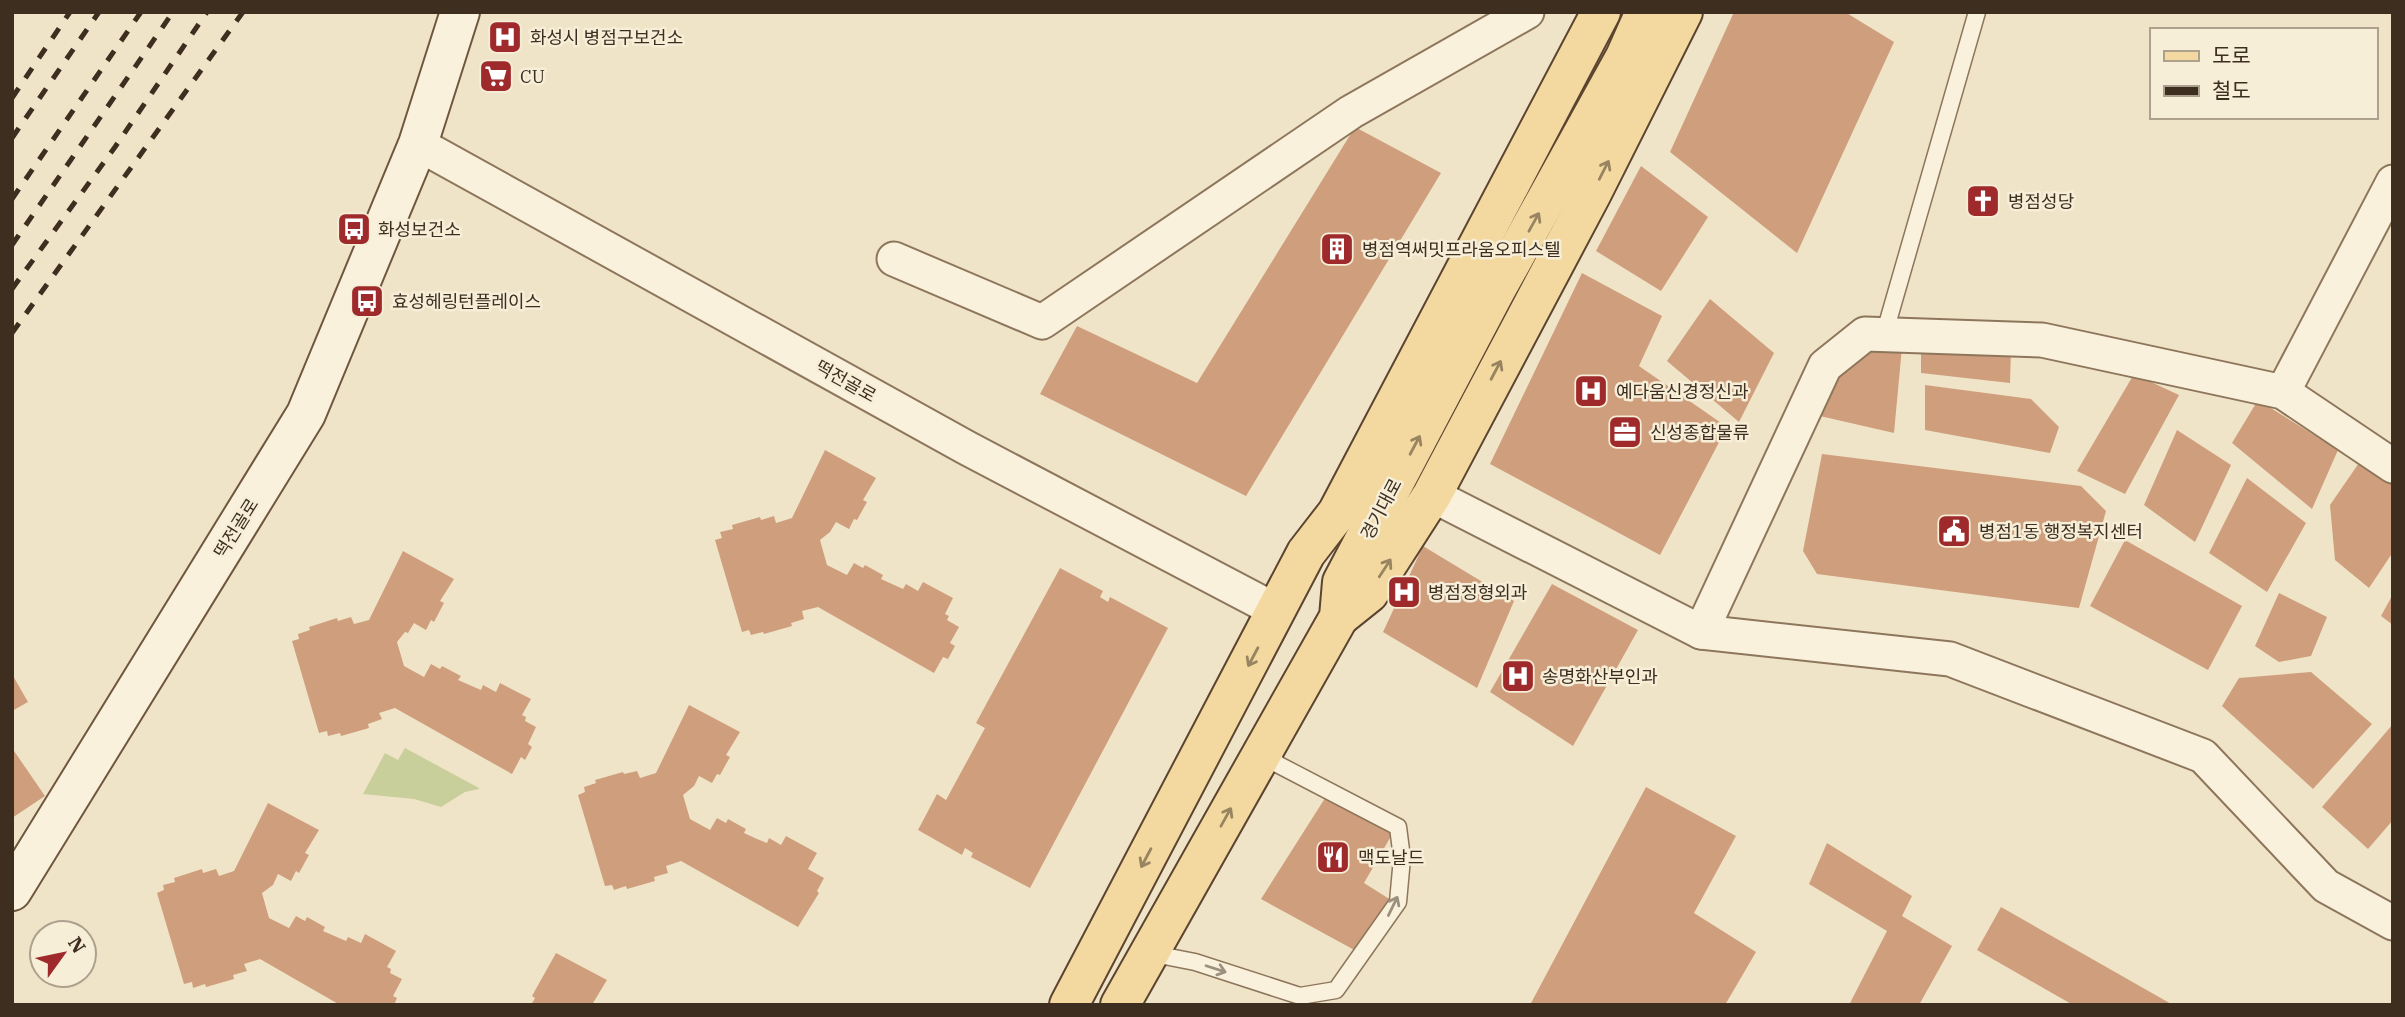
<svg xmlns="http://www.w3.org/2000/svg" width="2405" height="1017" font-family="'IBM Plex Serif','Noto Sans KR',serif">
  <style>
    .green { fill: #c9cf9b }
    .building { fill: #cf9f7d }
    .lines { fill: none; stroke-linecap: round; stroke-linejoin: round }
    .lane-casing { stroke: #8d765c; stroke-width: 19 }
    .street-casing { stroke: #8d765c; stroke-width: 37 }
    .secondary-casing { stroke: #6f573f; stroke-width: 42 }
    .primary-casing { stroke: #5b4430; stroke-width: 42 }
    .lane { stroke: #faf1dc; stroke-width: 16 }
    .street { stroke: #faf1dc; stroke-width: 33 }
    .secondary { stroke: #faf1dc; stroke-width: 38 }
    .primary { stroke: #f3d9a0; stroke-width: 38 }
    .rail { stroke: #3d2e20; stroke-width: 5; stroke-dasharray: 12 12; stroke-linecap: butt }
    .oneway { stroke: #988460 }
    .oneway2 { stroke: #9c907e }
    .labels { text-anchor: middle; dominant-baseline: central; stroke-width: 5; stroke-linejoin: round; paint-order: stroke }
    .poi-label { font-size: 18px; fill: #3d2e20; stroke: #f7eed8; text-anchor: start }
    .street-label { font-size: 18px; fill: #3d2e20; stroke: #f7eed8 }
  </style>
  <rect width="100%" height="100%" fill="#f0e4c8"/>
  <path class="green" d="M405,748L479,788V789L465,792L441,807L414,799L363,794L385,753L398,760Z"/>
  <g class="building">
    <path d="M1734,12H1845L1894,42L1797,253L1670,152Z"/>
    <path d="M1355,127L1441,173L1246,496L1040,394L1077,326L1197,383Z"/>
    <path d="M1641,166L1708,217L1661,291L1596,251Z"/>
    <path d="M1582,273L1662,316L1639,366L1727,427L1660,555L1490,464Z"/>
    <path d="M1710,299L1774,353L1739,422L1667,361Z"/>
    <path d="M1921,346L2011,350L2010,383L1921,373Z"/>
    <path d="M1902,347L1894,433L1820,416L1835,372L1872,349Z"/>
    <path d="M2134,374L2179,395L2125,494L2077,471Z"/>
    <path d="M1925,385L2031,399L2059,427L2050,453L1925,430Z"/>
    <path d="M2258,400L2338,450L2312,509L2232,443Z"/>
    <path d="M2177,430L2231,465L2195,542L2144,505Z"/>
    <path d="M825,450L876,478L863,500L867,502L857,520L854,519L849,529L836,522L830,532L820,540L827,565L847,575L854,563L863,568L865,565L883,575L881,579L903,589L906,584L918,591L923,582L953,598L945,614L949,616L947,620L959,627L950,643L955,646L948,659L943,657L934,673L818,607L802,611L804,619L791,623L792,626L764,634L763,632L751,635L749,630L742,632L715,540L722,538L720,532L733,529L732,525L760,517L761,520L774,516L776,523L792,518Z"/>
    <path d="M1822,454L2081,486L2106,511L2079,608L1817,574L1803,551Z"/>
    <path d="M2361,460L2393,484V552L2369,588L2335,560L2330,505Z"/>
    <path d="M2247,478L2306,523L2267,592L2209,553Z"/>
    <path d="M2125,540L2242,606L2208,670L2090,606Z"/>
    <path d="M1423,546L1514,601L1477,688L1383,632Z"/>
    <path d="M403,551L454,579L440,601L444,603L434,622L431,620L426,630L414,623L408,633L405,632L397,642L404,666L424,677L431,664L440,669L442,666L461,676L458,680L481,690L483,685L496,692L500,683L531,699L522,715L526,717L525,721L536,727L528,744L532,747L525,760L521,757L512,774L395,708L379,713L382,719L368,724L369,728L341,736L340,733L328,736L327,731L319,733L292,641L299,639L298,634L310,630L309,627L337,618L338,621L351,617L354,624L369,620Z"/>
    <path d="M1060,568L1103,591L1100,597L1108,602L1110,597L1168,628L1030,888L971,857L973,853L965,848L962,855L918,830L937,794L946,800L985,728L976,723Z"/>
    <path d="M1552,584L1638,630L1573,746L1490,692Z"/>
    <path d="M2279,593L2327,617L2311,656L2279,662L2255,646Z"/>
    <path d="M2393,594V625L2381,616Z"/>
    <path d="M2311,672L2372,724L2313,789L2222,706L2239,678Z"/>
    <path d="M12,674L28,702L12,711Z"/>
    <path d="M689,705L740,732L726,755L730,757L720,775L717,774L712,783L699,776L694,786L683,795L690,819L710,830L717,818L726,823L728,819L746,829L744,833L757,839L767,843L769,838L781,845L786,836L817,853L808,869L824,878L817,891L819,893L798,927L681,861L666,866L668,873L654,877L655,881L627,889L626,886L614,890L612,885L605,886L578,795L585,792L584,787L596,783L595,780L623,772L624,774L637,771L640,778L656,773Z"/>
    <path d="M2393,724V820L2368,849L2322,807Z"/>
    <path d="M12,748L45,796L12,818Z"/>
    <path d="M1646,787L1736,836L1694,913L1756,952L1725,1005H1530Z"/>
    <path d="M1327,795L1394,831L1364,883L1391,900L1358,952L1261,899Z"/>
    <path d="M268,803L319,830L305,853L309,855L299,873L296,871L291,881L278,874L273,885L262,893L269,918L289,928L296,916L305,921L307,917L325,927L323,931L346,941L348,937L361,943L365,934L396,951L387,967L391,969L390,973L402,979L393,996L397,998L394,1005H340L260,959L244,964L247,971L233,975L234,979L206,987L205,984L193,988L192,982L184,984L157,893L164,890L163,885L175,882L174,878L202,869L203,873L216,869L219,876L234,871Z"/>
    <path d="M1827,843L1912,896L1902,916L1952,946L1919,1005H1849L1887,931L1809,884Z"/>
    <path d="M2001,907L2173,1005H2073L1977,950Z"/>
    <path d="M556,953L607,980L593,1003L597,1005H531L535,998L532,996Z"/>
  </g>
  <g class="lines">
    <g class="lane-casing">
      <g id="lane">
        <path d="M1884,335L1977,12"/>
        <path d="M1149,953L1195,962L1300,996L1336,990L1398,902L1402,858L1398,827L1277,764L1267,747"/>
      </g>
    </g>
    <g class="street-casing">
      <g id="street">
        <path d="M418,144L967,448L1277,611"/>
        <path d="M894,259L1042,322L1351,112L1527,12"/>
        <path d="M2283,392L2393,182"/>
        <path d="M1432,495L1701,632L1950,659L2203,756L2326,886L2393,923"/>
        <path d="M1701,632L1825,366L1865,334L2042,340L2283,392L2393,466"/>
      </g>
    </g>
    <g class="secondary-casing">
      <path id="secondary" d="M12,891L306,414L418,144L460,12"/>
    </g>
    <g class="primary-casing">
      <g id="primary">
        <path d="M1339,617L1369,593L1432,495L1592,193L1683,12"/>
        <path d="M1069,1005L1306,553L1337,513L1601,12"/>
        <path d="M1120,1005L1339,617L1342,582L1496,290L1625,57L1645,12"/>
      </g>
    </g>
    <use href="#lane" class="lane"/>
    <use href="#street" class="street"/>
    <use href="#secondary" class="secondary"/>
    <use href="#primary" class="primary"/>
    <g class="rail">
      <path d="M12,98L70,12"/>
      <path d="M12,138L99,12"/>
      <path d="M12,199L141,12"/>
      <path d="M12,245L173,12"/>
      <path d="M12,289L115,147L207,12"/>
      <path d="M12,333L243,12"/>
    </g>
  </g>
  <defs><path id="oneway-shaft" d="M-6 0H5M1.5-3L5.5 0L1.5 3" fill="none" stroke-width="1.6" stroke-linecap="round" stroke-linejoin="round" transform="scale(1.75)"/></defs>
  <g class="oneway">
    <use href="#oneway-shaft" transform="translate(1604 170) rotate(-63)"/>
    <use href="#oneway-shaft" transform="translate(1534 222) rotate(-61)"/>
    <use href="#oneway-shaft" transform="translate(1496 370) rotate(-62)"/>
    <use href="#oneway-shaft" transform="translate(1415 445) rotate(-62)"/>
    <use href="#oneway-shaft" transform="translate(1385 568) rotate(-57)"/>
    <use href="#oneway-shaft" transform="translate(1253 657) rotate(118)"/>
    <use href="#oneway-shaft" transform="translate(1226 817) rotate(-61)"/>
    <use href="#oneway-shaft" transform="translate(1146 858) rotate(118)"/>
  </g>
  <g class="oneway2">
    <use href="#oneway-shaft" transform="translate(1393 906) rotate(-64)"/>
    <use href="#oneway-shaft" transform="translate(1216 969) rotate(18)"/>
  </g>
  <defs>
    <g id="hospital-square" transform="scale(1.75)"><rect x="-9" y="-9" width="18" height="18" rx="4" fill="#9e2a2b" stroke="#f7eed8"/><path d="M-5-5h3v3.5h4V-5h3V5h-3V1.5h-4V5h-3Z" fill="#fff"/></g>
    <g id="supermarket-square" transform="scale(1.75)"><rect x="-9" y="-9" width="18" height="18" rx="4" fill="#9e2a2b" stroke="#f7eed8"/><path d="M-6-5.5h2.5l.6 2H6L4.5 2H-2.5L-4.4-4H-6ZM-1.5 3.2a1.3 1.3 0 1 0 .1 0ZM3 3.2a1.3 1.3 0 1 0 .1 0Z" fill="#fff"/></g>
    <g id="church-square" transform="scale(1.75)"><rect x="-9" y="-9" width="18" height="18" rx="4" fill="#9e2a2b" stroke="#f7eed8"/><path d="M-1.2-6h2.4v3.5h3.3v2.4h-3.3V6h-2.4V-.1h-3.3v-2.4h3.3Z" fill="#fff"/></g>
    <g id="bus-square" transform="scale(1.75)"><rect x="-9" y="-9" width="18" height="18" rx="4" fill="#9e2a2b" stroke="#f7eed8"/><path d="M-5-6H5V4H4V6H2V4H-2V6H-4V4H-5ZM-3.5-4V0h7V-4ZM-3.5 1.2v1.5H-2V1.2ZM2 1.2v1.5H3.5V1.2Z" fill="#fff"/></g>
    <g id="building-square" transform="scale(1.75)"><rect x="-9" y="-9" width="18" height="18" rx="4" fill="#9e2a2b" stroke="#f7eed8"/><path d="M-4-6H4V6H1V3H-1V6H-4ZM-2.5-4.3h1.7v1.8h-1.7ZM.8-4.3h1.7v1.8H.8ZM-2.5-1h1.7V.8h-1.7ZM.8-1h1.7V.8H.8Z" fill="#fff"/></g>
    <g id="office-square" transform="scale(1.75)"><rect x="-9" y="-9" width="18" height="18" rx="4" fill="#9e2a2b" stroke="#f7eed8"/><path d="M-6-3h4V-5.5h4V-3h4V5H-6ZM-1-4.5V-3h2v-1.5ZM-6 0V1H6V0Z" fill="#fff"/></g>
    <g id="civic-square" transform="scale(1.75)"><rect x="-9" y="-9" width="18" height="18" rx="4" fill="#9e2a2b" stroke="#f7eed8"/><path d="M-.6-6.5H3V-4.5H.6V-3L4-1V1h2V6H-6V1h2V-1L-.6-3ZM-1.2 2.5V6h2.4V2.5Z" fill="#fff"/></g>
    <g id="restaurant-square" transform="scale(1.75)"><rect x="-9" y="-9" width="18" height="18" rx="4" fill="#9e2a2b" stroke="#f7eed8"/><path d="M-5-6h1v4h1v-4h1v4h1v-4h1v5L-1.5 .5V6h-2V.5L-5-1ZM5-6V6H3V1.5H1.5Q1.5-4 5-6Z" fill="#fff"/></g>
  </defs>
  <g fill-rule="evenodd">
    <use href="#hospital-square" x="505" y="37"/>
    <use href="#supermarket-square" x="496" y="76"/>
    <use href="#church-square" x="1983" y="201"/>
    <use href="#bus-square" x="354" y="229"/>
    <use href="#building-square" x="1337" y="249"/>
    <use href="#bus-square" x="367" y="301"/>
    <use href="#hospital-square" x="1591" y="391"/>
    <use href="#office-square" x="1625" y="432"/>
    <use href="#civic-square" x="1954" y="531"/>
    <use href="#hospital-square" x="1404" y="592"/>
    <use href="#hospital-square" x="1518" y="676"/>
    <use href="#restaurant-square" x="1333" y="857"/>
  </g>
  <g class="labels">
    <g class="poi-label">
      <text x="530" y="37">화성시 병점구보건소</text>
      <text x="520" y="76">CU</text>
      <text x="2008" y="201">병점성당</text>
      <text x="378" y="229">화성보건소</text>
      <text x="1362" y="249">병점역써밋프라움오피스텔</text>
      <text x="392" y="301">효성헤링턴플레이스</text>
      <text x="1616" y="391">예다움신경정신과</text>
      <text x="1650" y="432">신성종합물류</text>
      <text x="1979" y="531">병점1동 행정복지센터</text>
      <text x="1428" y="592">병점정형외과</text>
      <text x="1542" y="676">송명화산부인과</text>
      <text x="1358" y="857">맥도날드</text>
    </g>
    <g class="street-label">
      <text transform="translate(846 381) rotate(29)">떡전골로</text>
      <text transform="translate(1381 509) rotate(-62)">경기대로</text>
      <text transform="translate(236 528) rotate(-58)">떡전골로</text>
    </g>
  </g>
  <rect width="2405" height="1017" fill="none" stroke="#3d2e20" stroke-width="28"/>
  <rect x="2150" y="28" width="228" height="91" fill="#f7eed8" stroke="#ada18e" stroke-width="2"/>
  <rect x="2164" y="51" width="35" height="10" fill="#f3d9a0" stroke="#ada18e" stroke-width="2"/>
  <text x="2212" y="63" font-size="21" fill="#3d2e20">도로</text>
  <rect x="2164" y="86" width="35" height="10" fill="#3d2e20" stroke="#ada18e" stroke-width="2"/>
  <text x="2212" y="98" font-size="21" fill="#3d2e20">철도</text>
  <g transform="translate(63 954) rotate(57)"><circle r="33" fill="#f7eed8" stroke="#ada18e" stroke-width="2"/>
  <path d="M0-5L12 26L0 18L-12 26Z" fill="#9e2a2b"/>
  <text y="-10" font-size="19" font-weight="bold" text-anchor="middle" fill="#3d2e20">N</text>
  </g>
</svg>
